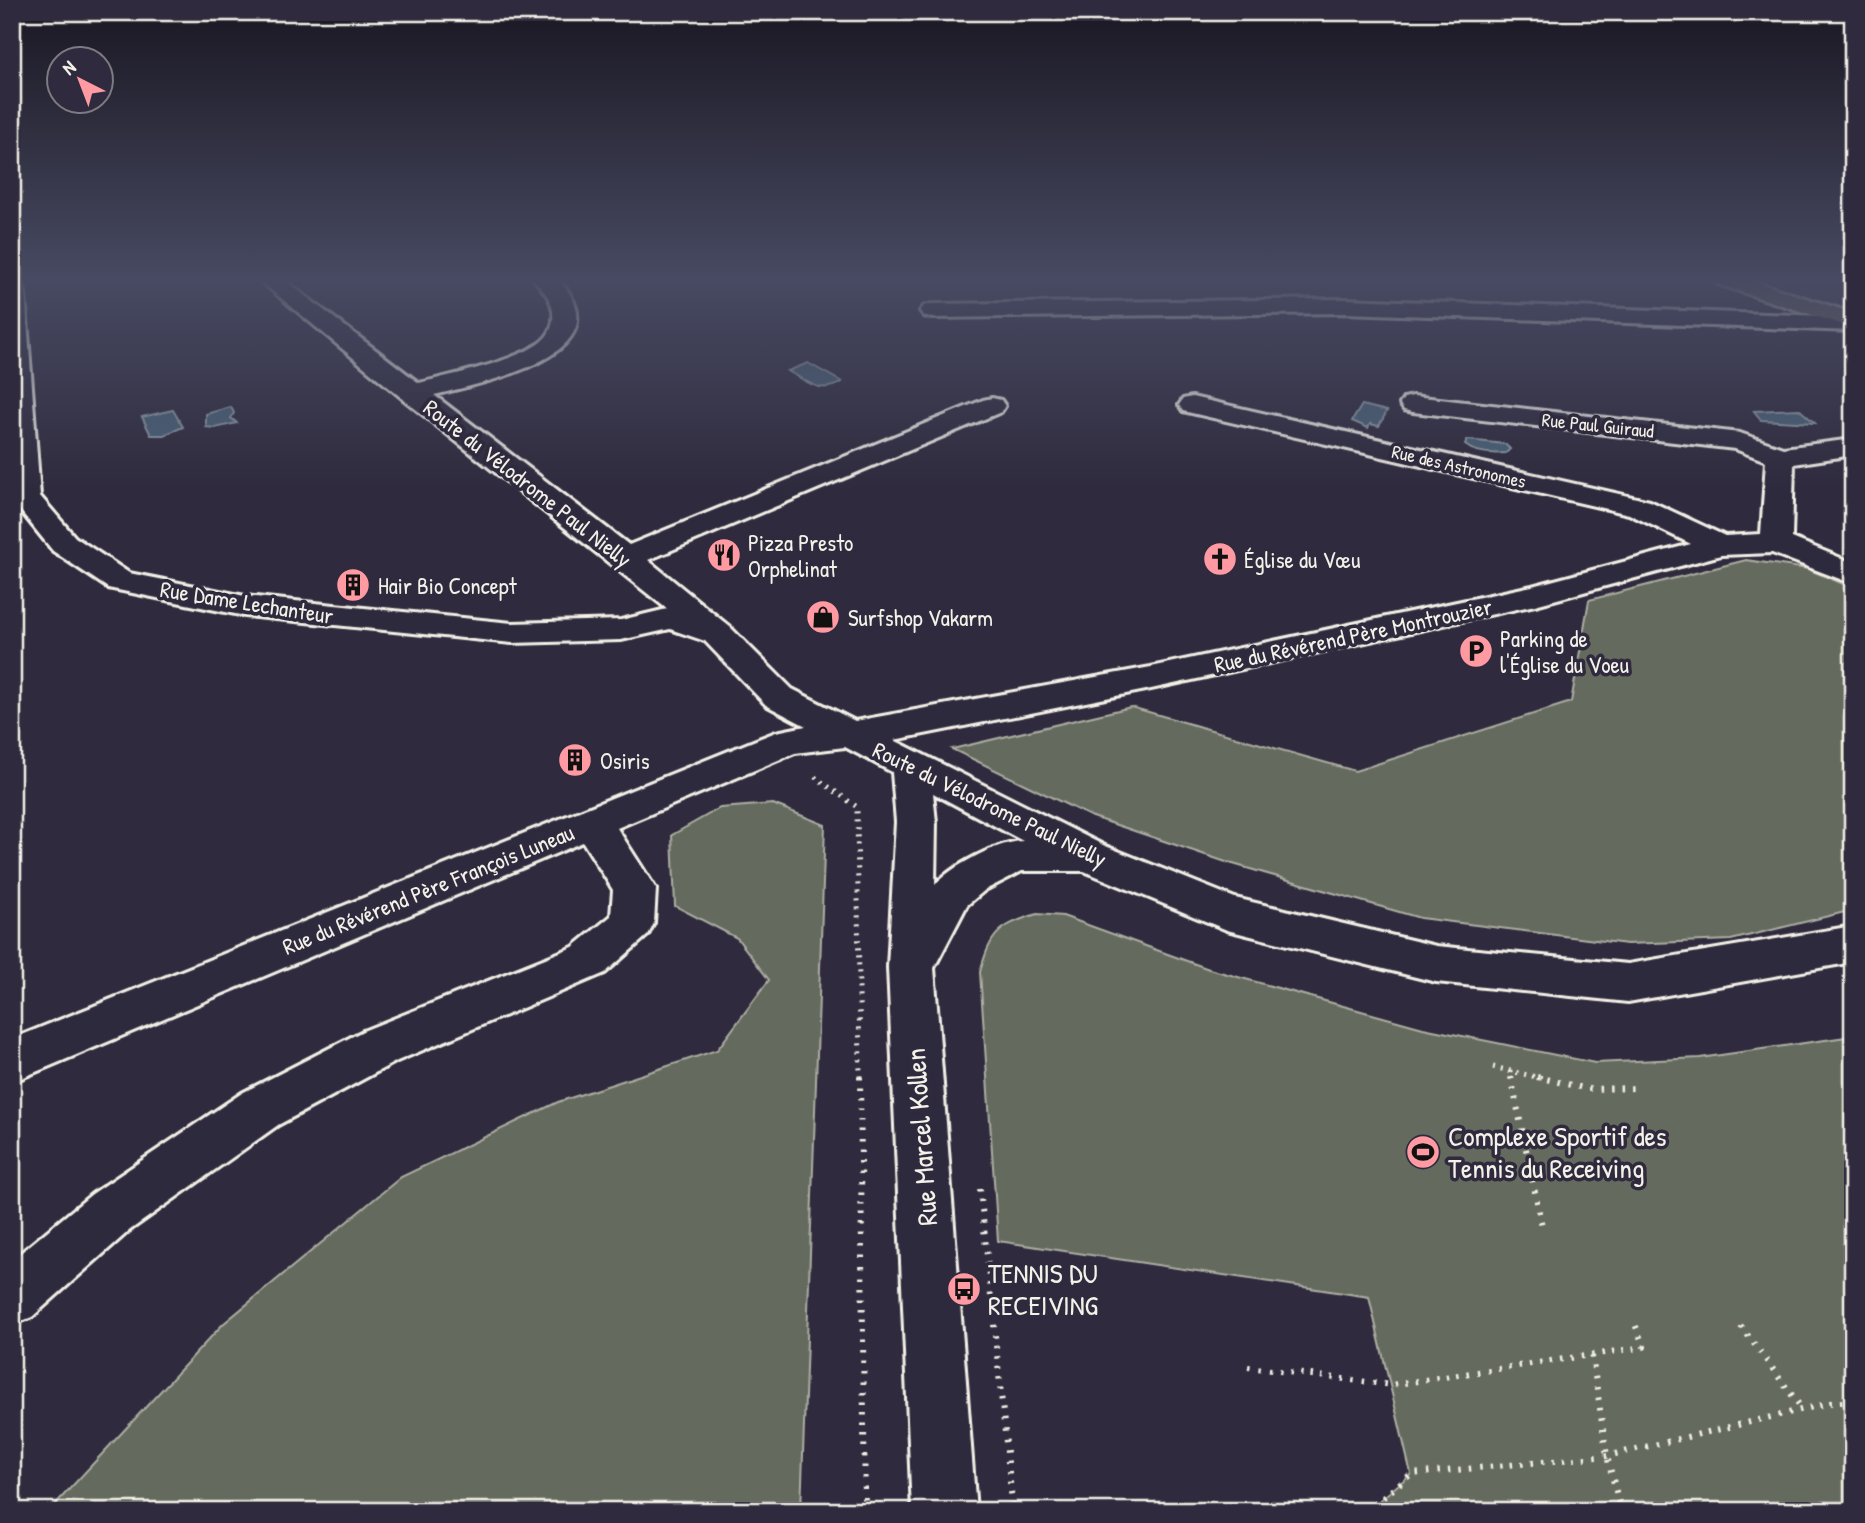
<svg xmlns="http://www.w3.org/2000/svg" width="1865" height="1523" font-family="'Patrick Hand',sans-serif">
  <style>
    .built { fill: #41384e }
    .green { fill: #656b5e; stroke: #acaea3; stroke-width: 2 }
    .water { fill: #4a6175; stroke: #8e9ba3; stroke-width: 2 }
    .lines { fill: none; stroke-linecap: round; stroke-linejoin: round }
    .minor-casing { stroke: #f4f1e8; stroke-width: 6 }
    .major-casing { stroke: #f4f1e8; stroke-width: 6 }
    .path-far1 { stroke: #f4f1e8; stroke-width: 5; stroke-dasharray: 2 6; stroke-linecap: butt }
    .path { stroke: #f4f1e8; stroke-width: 6; stroke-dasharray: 2.5 8; stroke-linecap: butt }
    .minor { fill: #2f2a3d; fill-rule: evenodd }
    .major { fill: #756b55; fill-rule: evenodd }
    .labels { text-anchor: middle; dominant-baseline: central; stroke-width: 7; stroke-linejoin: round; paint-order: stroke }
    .far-street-label { font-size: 19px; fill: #f4f1e8; stroke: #2f2a3d }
    .street-label { font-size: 23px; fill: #f4f1e8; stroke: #2f2a3d }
    .poi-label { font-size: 23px; fill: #f4f1e8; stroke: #2f2a3d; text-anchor: start }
    .near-poi-label { font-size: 28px; fill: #f4f1e8; stroke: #2f2a3d; text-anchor: start }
    .near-street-label { font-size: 28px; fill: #f4f1e8; stroke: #2f2a3d }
  </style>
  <rect width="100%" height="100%" fill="#2f2a3d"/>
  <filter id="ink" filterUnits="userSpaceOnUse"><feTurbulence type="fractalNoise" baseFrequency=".0143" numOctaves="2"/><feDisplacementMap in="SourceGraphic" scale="14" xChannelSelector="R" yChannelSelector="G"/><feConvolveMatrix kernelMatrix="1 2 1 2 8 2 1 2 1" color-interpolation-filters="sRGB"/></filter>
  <g filter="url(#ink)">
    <path class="built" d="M1748,279H1853V321L1745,284Z"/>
    <g class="green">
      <path d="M1746,560L1808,569L1853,588V910L1731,940L1627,944L1420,918L1226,862L1090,816L952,749L1131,707L1355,771L1571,702L1589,600Z"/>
      <path d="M773,804L825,825L801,1511H49L223,1324L401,1177L558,1102L717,1050L769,980L737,938L675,906L672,835L720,808Z"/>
      <path d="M1037,914L1063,916L1209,969L1423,1028L1595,1063L1700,1058L1853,1036V1511H1367L1411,1474L1369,1297L998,1241L980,972C991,933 998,926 1037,914Z"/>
    </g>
    <g class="water">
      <path d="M808,363L842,382C820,395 810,383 788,371Z"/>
      <path d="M1362,405L1387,411L1379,426L1370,424L1368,428L1352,421Z"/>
      <path d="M231,407L234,413L231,418L237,423L215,428L206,427V414Z"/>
      <path d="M1799,409L1815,423L1761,420L1754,411Z"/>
      <path d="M173,410L183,427L164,435H151L142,417Z"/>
      <path d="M1467,440L1505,444L1510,449L1506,453C1493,454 1476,454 1465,445Z"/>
    </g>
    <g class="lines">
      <g class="minor-casing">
        <g id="minor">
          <path d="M12,279H24L40,496L75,537L129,573L245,596L512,623L621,620L667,609L403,399L258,279H283L419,383C448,376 528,359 546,337C552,330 554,320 553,311C551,297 542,290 534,279H558C630,355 481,383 434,395L629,545L983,400L992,398L1001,400L1005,406L1001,412L648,560L730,627L792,689L855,721L1151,667L1532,586L1691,544L1629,514L1183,411L1179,405L1183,399L1192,397L1650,501L1725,536L1761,534L1766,461L1735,449L1413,412L1404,410L1400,404L1404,398L1413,396L1740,433L1783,448L1853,439V455L1794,464L1792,538L1853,563V584L1772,553L1721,555L1535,605L1151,689L894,740L1103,845L1235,898L1436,946L1628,964L1853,926V962L1628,1002L1436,982L1227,930L1084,871H1022L985,890L967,905L934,968L976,1511H912L888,967L896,822L892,772L845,747L795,753L617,828L656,889L654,923L648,935L605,973L397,1061L278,1125L130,1230L32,1317L12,1325V1260L92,1194L242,1093L363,1031L573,947L611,916L613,890L583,842L12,1082V1039L776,732L806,726L766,705L705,641L670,629L621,640L512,643L245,616L108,588L53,551L12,500ZM933,793L1023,841C999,841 950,867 935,885L936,822Z"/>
          <path d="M1345,299L1853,317V331L1345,313L932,318L924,316L920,311L924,306L932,304Z"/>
        </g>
      </g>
      <g class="major-casing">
        <path id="major" d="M1714,279H1746L1853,313V328L1717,284Z"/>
      </g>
      <g class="path-far1">
        <path d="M815,777L857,807L860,1079"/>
        <path d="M1493,1067L1545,1079"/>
        <path d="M1510,1071L1512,1079"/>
      </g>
      <g class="path">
        <path d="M860,1077L865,1511"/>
        <path d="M1511,1077L1543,1231"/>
        <path d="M1537,1077L1588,1089L1639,1088"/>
        <path d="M980,1189L1013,1511"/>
        <path d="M1741,1326L1803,1410"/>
        <path d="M1592,1356L1607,1456L1621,1511"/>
        <path d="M1248,1367L1391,1385L1644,1347L1635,1324"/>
        <path d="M1367,1511L1411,1474L1607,1456L1830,1403L1853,1401"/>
      </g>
      <use href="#minor" class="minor"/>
      <use href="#major" class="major"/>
    </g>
  </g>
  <linearGradient id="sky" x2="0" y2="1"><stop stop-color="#1a1722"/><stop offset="0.57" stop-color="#474a62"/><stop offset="1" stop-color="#474a62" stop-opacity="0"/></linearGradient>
  <rect width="1865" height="492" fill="url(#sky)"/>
  <defs>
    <g id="restaurant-disc" transform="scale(1.75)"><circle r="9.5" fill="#ff9aa2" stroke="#2f2a3d"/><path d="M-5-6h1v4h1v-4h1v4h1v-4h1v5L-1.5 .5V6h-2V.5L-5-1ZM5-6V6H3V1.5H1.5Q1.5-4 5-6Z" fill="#111"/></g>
    <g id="church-disc" transform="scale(1.75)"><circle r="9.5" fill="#ff9aa2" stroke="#2f2a3d"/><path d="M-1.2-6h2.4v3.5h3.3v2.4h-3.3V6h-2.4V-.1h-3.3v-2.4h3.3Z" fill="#111"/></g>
    <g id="building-disc" transform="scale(1.75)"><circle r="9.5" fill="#ff9aa2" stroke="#2f2a3d"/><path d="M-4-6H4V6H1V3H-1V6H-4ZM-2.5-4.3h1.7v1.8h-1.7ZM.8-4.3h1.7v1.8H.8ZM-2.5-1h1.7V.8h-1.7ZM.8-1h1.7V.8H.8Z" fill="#111"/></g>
    <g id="shop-disc" transform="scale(1.75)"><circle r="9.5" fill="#ff9aa2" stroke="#2f2a3d"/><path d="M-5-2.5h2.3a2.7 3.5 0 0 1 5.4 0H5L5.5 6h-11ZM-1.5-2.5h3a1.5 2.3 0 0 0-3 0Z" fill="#111"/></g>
    <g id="parking-disc" transform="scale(1.75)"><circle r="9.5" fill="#ff9aa2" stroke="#2f2a3d"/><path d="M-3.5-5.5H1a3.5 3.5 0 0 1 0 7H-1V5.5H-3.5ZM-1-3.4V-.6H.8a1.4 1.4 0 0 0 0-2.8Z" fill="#111"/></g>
    <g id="stadium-disc" transform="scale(1.75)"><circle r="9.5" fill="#ff9aa2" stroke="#2f2a3d"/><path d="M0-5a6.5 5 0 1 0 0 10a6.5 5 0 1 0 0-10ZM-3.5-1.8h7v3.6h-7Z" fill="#111"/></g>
    <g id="bus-disc" transform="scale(1.75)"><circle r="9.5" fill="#ff9aa2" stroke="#2f2a3d"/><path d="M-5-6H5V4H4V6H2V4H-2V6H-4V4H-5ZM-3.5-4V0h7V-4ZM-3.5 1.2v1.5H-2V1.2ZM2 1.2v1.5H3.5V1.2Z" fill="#111"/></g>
  </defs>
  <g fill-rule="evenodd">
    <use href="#restaurant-disc" x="724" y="555"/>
    <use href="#church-disc" x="1220" y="559"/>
    <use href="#building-disc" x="353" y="585"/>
    <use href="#shop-disc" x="823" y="617"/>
    <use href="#parking-disc" x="1476" y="651"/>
    <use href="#building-disc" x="575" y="760"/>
    <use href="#stadium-disc" x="1423" y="1152"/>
    <use href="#bus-disc" x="964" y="1289"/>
  </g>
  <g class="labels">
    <g class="far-street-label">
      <text transform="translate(1598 425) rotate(6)">Rue Paul Guiraud</text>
      <text transform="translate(1459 466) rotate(13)">Rue des Astronomes</text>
    </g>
    <g class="street-label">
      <text transform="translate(528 483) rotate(38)">Route du Vélodrome Paul Nielly</text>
      <text transform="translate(247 602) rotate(9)">Rue Dame Lechanteur</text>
      <text transform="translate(1353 635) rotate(-12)">Rue du Révérend Père Montrouzier</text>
      <text transform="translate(990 804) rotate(26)">Route du Vélodrome Paul Nielly</text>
      <text transform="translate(428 889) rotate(-22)">Rue du Révérend Père François Luneau</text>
    </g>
    <g class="poi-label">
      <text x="748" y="542">Pizza Presto<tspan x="748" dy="26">Orphelinat</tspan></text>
      <text x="1244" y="559">Église du Vœu</text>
      <text x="378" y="585">Hair Bio Concept</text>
      <text x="848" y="617">Surfshop Vakarm</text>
      <text x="1500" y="638">Parking de<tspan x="1500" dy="26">l'Église du Voeu</tspan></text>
      <text x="600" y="760">Osiris</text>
    </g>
    <g class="near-poi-label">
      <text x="1448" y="1136">Complexe Sportif des<tspan x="1448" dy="32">Tennis du Receiving</tspan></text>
      <text x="988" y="1273">TENNIS DU<tspan x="988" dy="32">RECEIVING</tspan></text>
    </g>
    <g class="near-street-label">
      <text transform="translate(921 1137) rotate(-94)">Rue Marcel Kollen</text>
    </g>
  </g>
  <rect width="1865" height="1523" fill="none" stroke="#2f2a3d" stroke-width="42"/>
  <rect x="21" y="21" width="1823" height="1481" fill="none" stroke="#f4f1e8" stroke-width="2.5" filter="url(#ink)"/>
  <g transform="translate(80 80) rotate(318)"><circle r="33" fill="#2f2a3d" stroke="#7e7a81" stroke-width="2"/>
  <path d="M0-5L12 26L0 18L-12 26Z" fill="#ff9aa2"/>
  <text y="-10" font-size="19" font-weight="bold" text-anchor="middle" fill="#f4f1e8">N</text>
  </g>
</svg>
